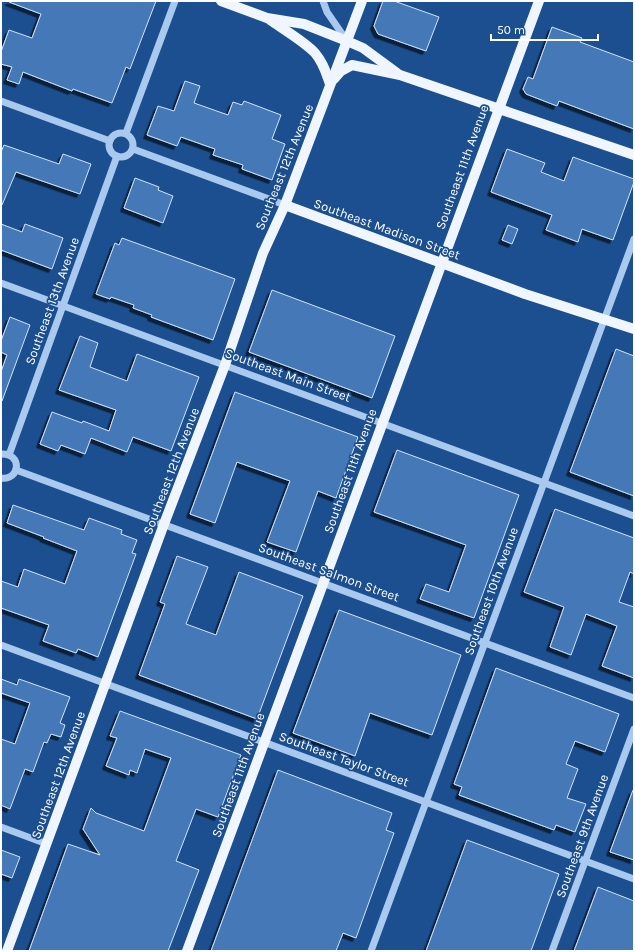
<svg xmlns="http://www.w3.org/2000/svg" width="635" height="952" font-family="Karla,sans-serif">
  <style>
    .building { fill: #4478b7; stroke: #cfe3fa; filter: url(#shadow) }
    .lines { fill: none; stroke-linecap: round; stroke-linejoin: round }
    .minor { stroke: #a9c9ee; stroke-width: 7 }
    .major { stroke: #f0f6ff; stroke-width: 10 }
    .labels { text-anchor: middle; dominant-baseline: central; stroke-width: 3.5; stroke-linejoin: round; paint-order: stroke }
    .street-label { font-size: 13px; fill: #fff; stroke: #1b4f8f }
  </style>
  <defs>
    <filter id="shadow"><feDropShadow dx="-3.5" dy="3.5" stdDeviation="0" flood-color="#0009"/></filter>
  </defs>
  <rect width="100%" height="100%" fill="#1b4f8f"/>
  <g class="building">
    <path d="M9,1H156L130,69L126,67L112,103L73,89L72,91L23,72L19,84L7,80L12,67L1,64V52L9,30L32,38L41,14L9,2Z"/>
    <path d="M383,1H394L439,17L426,51L378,34L374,26Z"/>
    <path d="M552,27L582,38L580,42L634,62V129L559,101L557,106L526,94L523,89L528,77L533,79Z"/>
    <path d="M185,81L200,86L194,103L228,115L233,102L242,105L244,101L281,115L272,139L285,144L272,180L242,169L243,165L213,155L215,149L181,137L177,146L147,135L158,106L174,111Z"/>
    <path d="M4,145L59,164L63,154L91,164L80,194L16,172L2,205H1V152Z"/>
    <path d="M507,149L545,163L541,172L564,181L573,157L634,179V182L613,240L582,229L578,242L546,230L552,215L491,192Z"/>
    <path d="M135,178L159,187L158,190L173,196L163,223L124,208Z"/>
    <path d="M1,224L22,232L25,224L63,238L52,269L1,250Z"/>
    <path d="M508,225L518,229L512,244L502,240Z"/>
    <path d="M122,238L235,279L213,340L151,317L152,315L133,308L134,305L111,297L110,299L96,294L115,243L119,245Z"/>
    <path d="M272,290L395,336L372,398L249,352Z"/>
    <path d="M10,317L30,325L2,401L1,400V372L7,355L1,352V341Z"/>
    <path d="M80,336L98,343L90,367L127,381L137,354L199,377L171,451L133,437L127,452L91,438L85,454L61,445L58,451L40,444L52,412L82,423L83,421L109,431L116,410L59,390Z"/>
    <path d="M616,349L634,356V496L570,472Z"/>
    <path d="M235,392L358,437L336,498L318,491L296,552L267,542L290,481L237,462L215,523L190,514Z"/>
    <path d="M397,450L519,495L474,618L420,599L426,584L449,592L466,545L374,512Z"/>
    <path d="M13,505L84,530L89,518L122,530L121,534L137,540L132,553L136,554L98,657L78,649L76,653L43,641L49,625L1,608V581L18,587L24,569L65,584L77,551L43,538L44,537L7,523Z"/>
    <path d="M555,509L634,538V574L630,572L619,602L634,607V678L602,666L617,626L586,614L571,655L550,647L564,607L524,592Z"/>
    <path d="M177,556L208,567L186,624L216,635L239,572L303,596L257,719L139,675L165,604L160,602Z"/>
    <path d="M339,610L461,655L432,735L370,713L355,756L293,733Z"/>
    <path d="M496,668L619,714L605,752L575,741L566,764L578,769L567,798L586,804L575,832L556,825L554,830L459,795L462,787L454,784Z"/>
    <path d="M1,679L17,685L19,679L70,697L60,723L65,725L61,737L51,734L47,743L44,742L33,772L25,769L10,809L1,805V739L15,744L30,703L1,693Z"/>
    <path d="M120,711L241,755L218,817L196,809L176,861L199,870L186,904L168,951H29L68,844L100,855L83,829L91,808L96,813L144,831L171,758L145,749L137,773L130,770L129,775L106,766L117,738L110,736Z"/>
    <path d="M278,770L392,813L386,830L394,833L356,938L343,933L336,951H211Z"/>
    <path d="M633,790L634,791V860L610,852Z"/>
    <path d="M467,840L559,874L531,951H426Z"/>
    <path d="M1,850L20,857L12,878L1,874Z"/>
    <path d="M598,887L634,901V951H574Z"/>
  </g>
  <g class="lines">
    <g class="minor">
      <path d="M323,1L327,12L347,41"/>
      <path d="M1,101L110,141"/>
      <circle cx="121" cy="145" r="12"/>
      <path d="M126,133L175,1"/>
      <path d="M133,149L285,205"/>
      <path d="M1,283L634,516"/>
      <path d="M1,454C23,453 20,481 1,478"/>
      <path d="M9,455L117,156"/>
      <path d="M16,470L634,698"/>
      <path d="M1,645L634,879"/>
      <path d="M1,827L47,844"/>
      <path d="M371,951L634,239"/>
      <path d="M552,951L634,729"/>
    </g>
    <g class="major">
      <path d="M221,1L267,18L304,24L347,41L363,48L397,73"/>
      <path d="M270,20C283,29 305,42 315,53C323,62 326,73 330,84"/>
      <path d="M334,79L341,71L352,65L400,75L634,155"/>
      <path d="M285,205L525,294L634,329"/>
      <path d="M7,951L164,524L225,365L263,253L285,205L362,1"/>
      <path d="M187,951L539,1"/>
    </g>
  </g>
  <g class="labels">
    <g class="street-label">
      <text transform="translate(284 167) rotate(-68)">Southeast 12th Avenue</text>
      <text transform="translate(462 167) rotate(-70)">Southeast 11th Avenue</text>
      <text transform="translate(387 229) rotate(20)">Southeast Madison Street</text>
      <text transform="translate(52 301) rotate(-70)">Southeast 13th Avenue</text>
      <text transform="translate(288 375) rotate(20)">Southeast Main Street</text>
      <text transform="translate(171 471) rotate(-69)">Southeast 12th Avenue</text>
      <text transform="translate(350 471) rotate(-70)">Southeast 11th Avenue</text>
      <text transform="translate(329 572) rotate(20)">Southeast Salmon Street</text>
      <text transform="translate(491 591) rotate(-70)">Southeast 10th Avenue</text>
      <text transform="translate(344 759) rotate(20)">Southeast Taylor Street</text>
      <text transform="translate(58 775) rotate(-70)">Southeast 12th Avenue</text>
      <text transform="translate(238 775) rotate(-70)">Southeast 11th Avenue</text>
      <text transform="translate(582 836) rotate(-70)">Southeast 9th Avenue</text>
    </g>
  </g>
  <rect width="635" height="952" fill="none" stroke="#ffffff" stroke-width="4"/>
  <path d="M491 34v6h107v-6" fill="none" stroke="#ffffff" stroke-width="2"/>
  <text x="497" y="34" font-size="12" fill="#ffffff" stroke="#1b4f8f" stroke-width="3" paint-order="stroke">50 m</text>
</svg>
